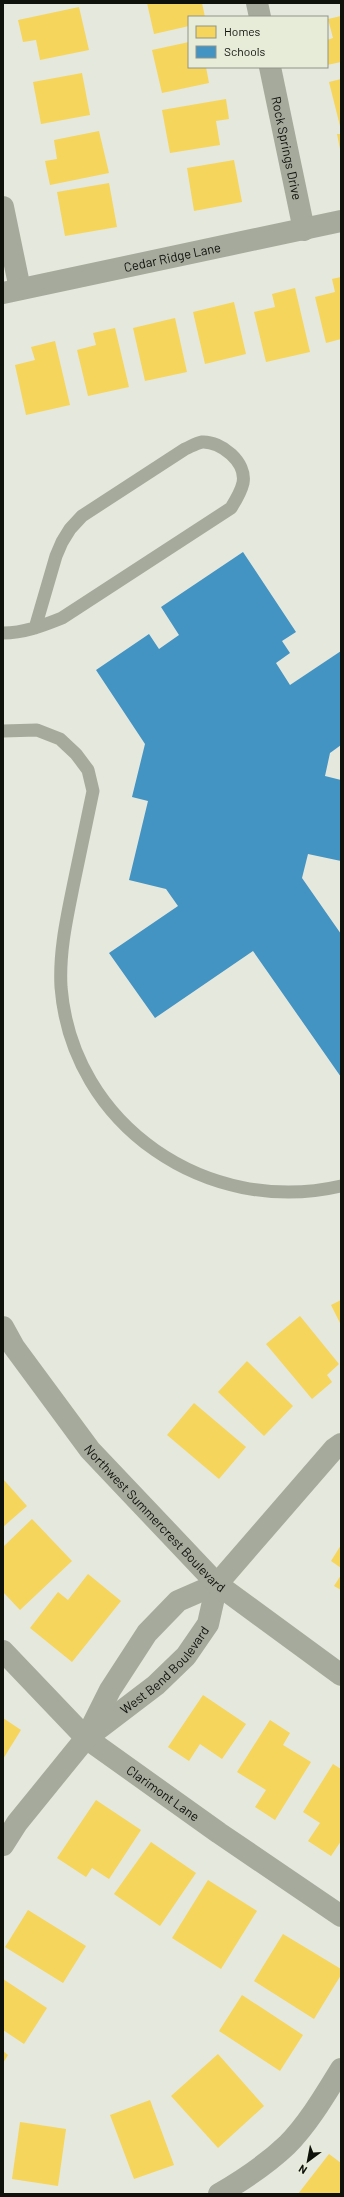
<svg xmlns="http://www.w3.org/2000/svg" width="344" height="2197" font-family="Barlow,sans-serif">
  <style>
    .homes { fill: #f6d55c }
    .schools { fill: #4393c3 }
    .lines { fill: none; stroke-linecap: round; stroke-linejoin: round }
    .service { stroke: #a6aa9c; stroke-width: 13 }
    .minor { stroke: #a6aa9c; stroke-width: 22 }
    .tertiary { stroke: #a6aa9c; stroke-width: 22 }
    .labels { text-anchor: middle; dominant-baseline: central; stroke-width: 4; stroke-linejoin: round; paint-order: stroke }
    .street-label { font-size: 13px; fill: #0f110b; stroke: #e7ecd9 }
  </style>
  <rect width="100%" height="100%" fill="#e5e8dd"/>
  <g class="homes">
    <path d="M147,3H202L205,17H189V26L154,34Z"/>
    <path d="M79,7L89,50L40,60L36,40L23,42L18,20Z"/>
    <path d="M341,16V62L327,65V40L333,38L328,19Z"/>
    <path d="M189,42V67H206L209,83L162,93L152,50Z"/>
    <path d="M82,73L90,115L41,124L33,82Z"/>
    <path d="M341,79V126H340L329,82Z"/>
    <path d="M226,99L229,119L216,121L220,145L170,153L162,110Z"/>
    <path d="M99,131L109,173L50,185L45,161L57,159L54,140Z"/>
    <path d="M337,134H341V148L340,149Z"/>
    <path d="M234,160L242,202L194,211L187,168Z"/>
    <path d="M109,183L117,227L65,236L57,192Z"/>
    <path d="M341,277V339L326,343L315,297L335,292L332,279Z"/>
    <path d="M295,288L310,352L266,362L254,312L275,307L272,294Z"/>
    <path d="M234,302L246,354L205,364L193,312Z"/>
    <path d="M175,318L187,372L145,381L133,328Z"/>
    <path d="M115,328L129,387L88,396L77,350L96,345L93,333Z"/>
    <path d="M55,341L70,405L26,415L15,365L35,360L31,347Z"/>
    <path d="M341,1300V1325L331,1305Z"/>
    <path d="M300,1316L339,1364L327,1375L332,1382L312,1399L266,1344Z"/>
    <path d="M247,1361L293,1406L264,1436L218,1392Z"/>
    <path d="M194,1403L246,1447L219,1479L167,1435Z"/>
    <path d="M3,1479L27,1506L3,1527Z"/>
    <path d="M32,1519L72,1561L20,1610L3,1592V1547Z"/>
    <path d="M341,1545V1568L331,1561Z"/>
    <path d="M88,1574L121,1601L72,1662L30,1628L58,1592L68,1600Z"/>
    <path d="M341,1575V1590L334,1586Z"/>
    <path d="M203,1695L246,1724L222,1759L200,1744L189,1761L168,1747Z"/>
    <path d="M3,1718L21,1730L3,1759Z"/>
    <path d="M270,1720L290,1733L283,1745L311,1762L275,1820L255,1807L266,1790L237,1772Z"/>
    <path d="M333,1764L341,1769V1841L331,1856L308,1841L320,1823L303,1812Z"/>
    <path d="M96,1800L141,1830L109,1879L92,1868L86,1877L57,1858Z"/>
    <path d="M151,1842L196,1873L160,1926L114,1894Z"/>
    <path d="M208,1880L257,1911L221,1969L172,1938Z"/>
    <path d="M28,1910L86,1946L63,1983L5,1947Z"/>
    <path d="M283,1934L341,1969V1975L314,2019L254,1981Z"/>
    <path d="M3,1979L47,2008L24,2044L3,2030Z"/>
    <path d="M242,1995L303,2035L280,2071L219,2031Z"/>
    <path d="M3,2051L8,2055L3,2063Z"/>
    <path d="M218,2054L264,2106L218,2148L171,2096Z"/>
    <path d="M150,2100L174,2165L134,2179L110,2115Z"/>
    <path d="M20,2122L66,2129L58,2186L12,2179Z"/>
    <path d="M329,2154L341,2163V2194H298Z"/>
  </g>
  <path class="schools" d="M243,552L296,632L282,641L290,653L276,663L290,685L341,651V745L330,753L325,776L341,780V861L308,854L302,878L341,934V1077L253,951L155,1018L109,953L178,906L166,889L129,880L148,801L132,797L145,744L96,670L149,634L159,649L179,635L161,607Z"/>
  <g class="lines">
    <g class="service">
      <path d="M3,633C24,633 42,626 62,618L231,508C236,500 241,492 243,483C247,462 221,441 202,442C196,443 190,447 185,449L82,516L70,529L62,542L56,556L35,628"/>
      <path d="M3,731L37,730L60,739L76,754L88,770L93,791C87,821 80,852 74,882C67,917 59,951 61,987C72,1126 208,1217 341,1186"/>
    </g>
    <g class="minor">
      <path d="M257,3L260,17"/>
      <path id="s1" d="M270,67L304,230"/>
      <path d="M3,207L20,289"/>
      <path id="s2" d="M3,293L341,221"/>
      <path id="s3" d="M3,1651L86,1738L219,1833L341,1916"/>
      <path id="s4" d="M89,1736L156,1685L186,1656L208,1624L217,1584"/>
      <path d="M3,1845L17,1823L86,1738L110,1690L147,1633L178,1601L217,1584"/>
      <path d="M219,2194C243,2180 267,2164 287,2145C308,2124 325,2095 341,2069"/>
    </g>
    <g class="tertiary">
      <path id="s5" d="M3,1327L14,1347L90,1450L217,1584L341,1675"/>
      <path d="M217,1584L334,1449L341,1444"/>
    </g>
  </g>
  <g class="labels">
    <g class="street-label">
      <text stroke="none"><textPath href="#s1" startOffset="83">Rock Springs Drive</textPath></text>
      <text stroke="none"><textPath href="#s2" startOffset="173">Cedar Ridge Lane</textPath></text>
      <text stroke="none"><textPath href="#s5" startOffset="245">Northwest Summercrest Boulevard</textPath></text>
      <text stroke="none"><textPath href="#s4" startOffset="101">West Bend Boulevard</textPath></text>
      <text stroke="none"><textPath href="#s3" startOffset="215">Clarimont Lane</textPath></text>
    </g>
  </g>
  <rect width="344" height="2197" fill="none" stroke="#0f110b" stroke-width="8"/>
  <rect x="188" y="16" width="140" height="52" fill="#e7ecd9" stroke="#919487"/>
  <rect x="196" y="26" width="20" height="12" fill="#f6d55c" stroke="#919487"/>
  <text x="224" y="36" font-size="12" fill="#0f110b">Homes</text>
  <rect x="196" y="46" width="20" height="12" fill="#4393c3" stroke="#919487"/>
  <text x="224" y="56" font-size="12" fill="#0f110b">Schools</text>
  <g transform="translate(308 2161) rotate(212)" stroke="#e7ecd9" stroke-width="3" paint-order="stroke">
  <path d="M0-3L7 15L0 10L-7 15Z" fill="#0f110b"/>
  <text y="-6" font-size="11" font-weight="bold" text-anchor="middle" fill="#0f110b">N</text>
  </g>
</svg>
